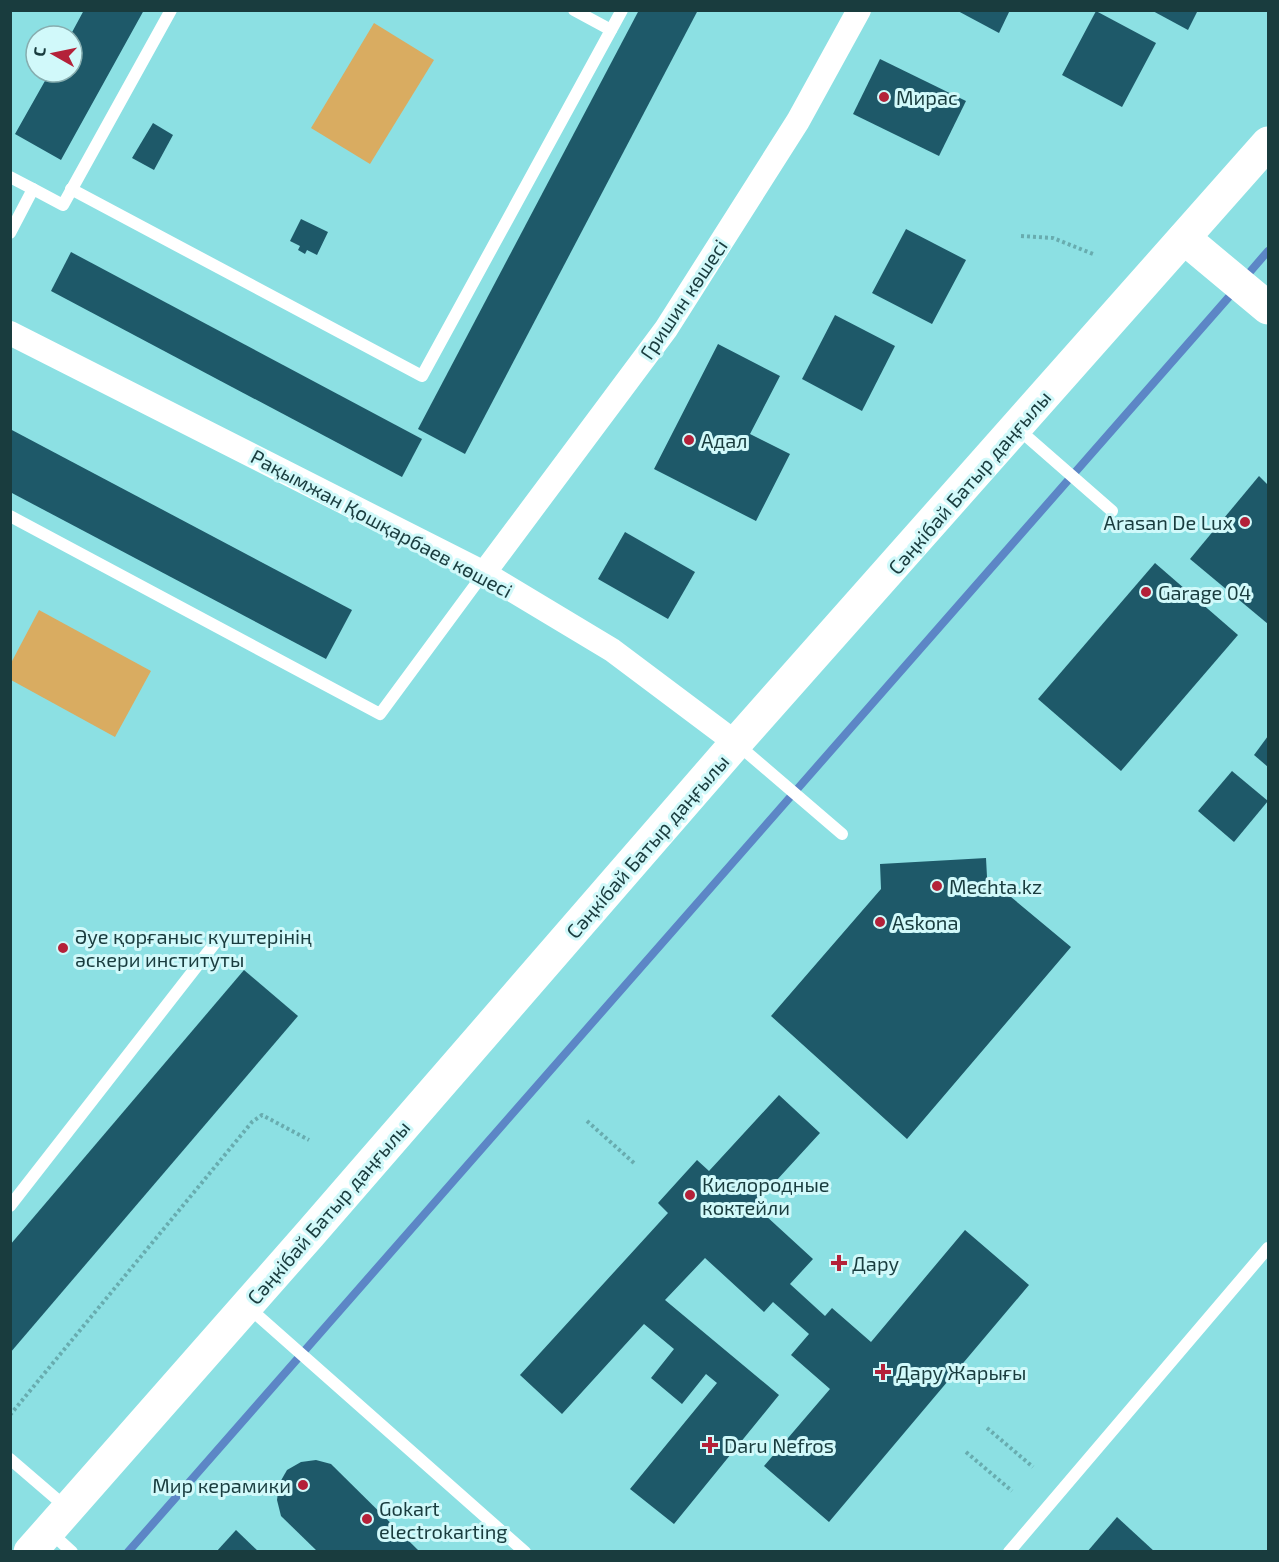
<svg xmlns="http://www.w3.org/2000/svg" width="1279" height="1562" font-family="'Exo 2',sans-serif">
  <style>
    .green { fill: #d9ac61 }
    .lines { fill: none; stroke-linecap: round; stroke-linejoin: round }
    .stream { stroke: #5c86c6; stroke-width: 8 }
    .building { fill: #1e5969 }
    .path { stroke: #68acaf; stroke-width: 4; stroke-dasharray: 3 3; stroke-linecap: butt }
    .lane { stroke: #fff; stroke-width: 12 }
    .street { stroke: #fff; stroke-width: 24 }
    .secondary { stroke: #fff; stroke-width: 33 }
    .poi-dot { fill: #b42139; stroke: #d1f9fa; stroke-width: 2 }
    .labels { text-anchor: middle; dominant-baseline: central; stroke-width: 6; stroke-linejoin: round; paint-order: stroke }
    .poi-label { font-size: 20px; fill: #193c3e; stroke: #d1f9fa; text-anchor: start }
    .street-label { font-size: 20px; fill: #193c3e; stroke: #d1f9fa }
  </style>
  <rect width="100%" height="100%" fill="#8ce0e3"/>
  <g class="green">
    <path d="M374,23L434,60L370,164L311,128Z"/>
    <path d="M39,610L151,671L115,737L11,680V663Z"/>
  </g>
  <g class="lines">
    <g class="stream">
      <path d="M1243,280L1268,251"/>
      <path d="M128,1552L1235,290"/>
    </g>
  </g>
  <g class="building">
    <path d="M84,10H144L61,160L15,134L50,72H72L70,36Z"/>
    <path d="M639,10H698L465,454L418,429Z"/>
    <path d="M956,10H1010L999,33Z"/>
    <path d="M1151,10H1198L1188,30Z"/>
    <path d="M1096,11L1156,43L1122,107L1062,75Z"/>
    <path d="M880,59L966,101L939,156L853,114Z"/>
    <path d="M153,123L173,135L154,170L132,158Z"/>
    <path d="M301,219L328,232L317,255L307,250L305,254L298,250L300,246L290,241Z"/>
    <path d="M906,229L966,260L932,324L872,293Z"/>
    <path d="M71,252L422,439L402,477L51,291Z"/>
    <path d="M835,315L895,346L862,411L802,379Z"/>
    <path d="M718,344L780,376L750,434L790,454L756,521L654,469Z"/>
    <path d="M10,429L352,610L326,659L10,492Z"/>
    <path d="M1259,476L1268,485V624L1190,559Z"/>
    <path d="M625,532L695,572L668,619L598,579Z"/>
    <path d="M1155,563L1238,635L1121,771L1038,699Z"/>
    <path d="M1268,736V767L1254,755Z"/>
    <path d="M1232,771L1268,801L1234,842L1198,811Z"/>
    <path d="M986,858L987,877L1071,947L907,1139L771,1016L881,889L880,864Z"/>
    <path d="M244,970L298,1016L10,1353V1245Z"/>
    <path d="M779,1095L820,1133L754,1205L813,1259L790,1284L825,1316L832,1308L871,1342L965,1230L1029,1285L829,1522L764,1466L830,1389L791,1355L809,1334L773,1302L764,1312L705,1258L665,1300L779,1395L674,1524L630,1489L717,1383L706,1374L682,1404L651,1378L674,1349L644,1324L562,1414L520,1375L668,1213L658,1203L677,1182L697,1160L709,1171Z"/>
    <path d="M316,1460L331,1464L420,1552H318L281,1516L277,1500L279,1484L287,1470L301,1462Z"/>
    <path d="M1117,1517L1155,1552H1087Z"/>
    <path d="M236,1530L259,1552H216Z"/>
  </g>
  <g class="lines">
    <g class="path">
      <path d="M1021,236L1053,238L1093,254"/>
      <path d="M587,1121L635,1164"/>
      <path d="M10,1415L252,1122L262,1115L309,1140"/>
      <path d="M987,1428L1033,1467"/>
      <path d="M966,1452L1012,1491"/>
    </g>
    <g class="lane">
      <path d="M574,10L611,30"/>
      <path d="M10,177L33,189L10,233"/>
      <path d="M33,189L63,205L171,10"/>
      <path d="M71,189L422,376L622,10"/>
      <path d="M1017,428L1112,511"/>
      <path d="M10,516L380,714L484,573"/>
      <path d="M737,744L842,834"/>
      <path d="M10,1206L215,943"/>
      <path d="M247,1306L525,1552"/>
      <path d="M10,1459L67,1508"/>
      <path d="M49,1531L72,1552"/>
      <path d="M1009,1552L1268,1248"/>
    </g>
    <g class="street">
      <path d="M10,333L484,573L612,650L736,743"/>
      <path d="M484,573L666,329L798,121L859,10"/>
    </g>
    <g class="secondary">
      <path d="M1184,238L1268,308"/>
      <path d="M30,1552L310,1234L736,743L1268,143"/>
    </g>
  </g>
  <g class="poi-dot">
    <circle cx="884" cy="97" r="6"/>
    <circle cx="689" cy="440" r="6"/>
    <circle cx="1245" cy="522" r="6"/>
    <circle cx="1146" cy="592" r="6"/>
    <circle cx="937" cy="886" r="6"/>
    <circle cx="880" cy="922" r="6"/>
    <circle cx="63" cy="948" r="6"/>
    <circle cx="690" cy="1195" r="6"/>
    <path d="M836 1254h6v6h6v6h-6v6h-6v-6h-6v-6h6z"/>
    <path d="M880 1363h6v6h6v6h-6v6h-6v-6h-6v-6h6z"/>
    <path d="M707 1436h6v6h6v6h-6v6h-6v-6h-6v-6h6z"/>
    <circle cx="303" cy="1485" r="6"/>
    <circle cx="367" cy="1519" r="6"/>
  </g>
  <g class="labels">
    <g class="poi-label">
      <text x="896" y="97">Мирас</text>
      <text x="701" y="440">Адал</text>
      <text x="1233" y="522" text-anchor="end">Arasan De Lux</text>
      <text x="1158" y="592">Garage 04</text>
      <text x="949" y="886">Mechta.kz</text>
      <text x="892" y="922">Askona</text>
      <text x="75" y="936">Әуе қорғаныс күштерінің<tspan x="75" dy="23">әскери институты</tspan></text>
      <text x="702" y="1184">Кислородные<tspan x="702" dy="23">коктейли</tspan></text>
      <text x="852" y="1263">Дару</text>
      <text x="896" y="1372">Дару Жарығы</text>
      <text x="724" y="1445">Daru Nefros</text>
      <text x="291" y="1485" text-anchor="end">Мир керамики</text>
      <text x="379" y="1508">Gokart<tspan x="379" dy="23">electrokarting</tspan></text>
    </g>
    <g class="street-label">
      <text transform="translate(683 299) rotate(-56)">Гришин көшесі</text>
      <text transform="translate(969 482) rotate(-49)">Сәңкібай Батыр даңғылы</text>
      <text transform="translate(382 523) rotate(28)">Рақымжан Қошқарбаев көшесі</text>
      <text transform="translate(647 846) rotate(-49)">Сәңкібай Батыр даңғылы</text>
      <text transform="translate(328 1212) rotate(-49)">Сәңкібай Батыр даңғылы</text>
    </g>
  </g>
  <rect width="1279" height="1562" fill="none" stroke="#193c3e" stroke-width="24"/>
  <g transform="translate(54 54) rotate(279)"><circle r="28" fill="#d1f9fa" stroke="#87adaf" stroke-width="1.5"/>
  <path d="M0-4.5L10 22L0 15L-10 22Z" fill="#b42139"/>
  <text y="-9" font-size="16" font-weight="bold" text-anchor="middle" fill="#193c3e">С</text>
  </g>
</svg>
